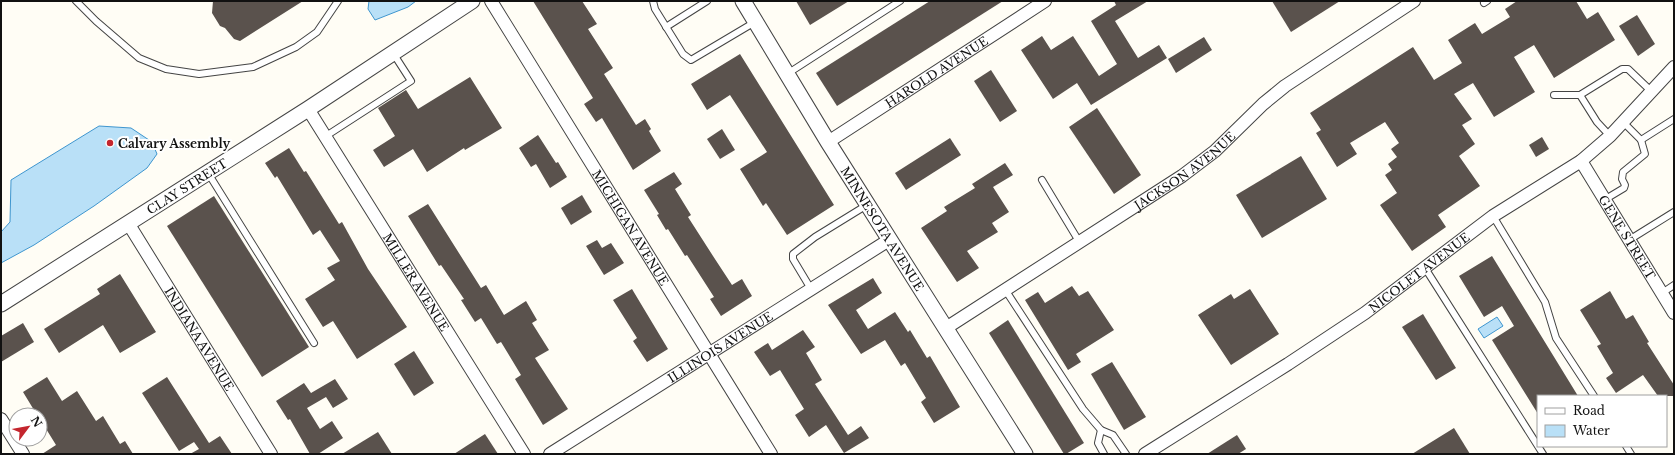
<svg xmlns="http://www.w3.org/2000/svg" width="1675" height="455" font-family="'Libre Baskerville',serif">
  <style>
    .water { fill: #b9e0f7; stroke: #3f96cf }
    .building { fill: #5a524d }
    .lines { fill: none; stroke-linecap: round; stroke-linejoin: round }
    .service-casing { stroke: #444; stroke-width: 8 }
    .minor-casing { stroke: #444; stroke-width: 14 }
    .tertiary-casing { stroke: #444; stroke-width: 17 }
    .service { stroke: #fff; stroke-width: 6 }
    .minor { stroke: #fff; stroke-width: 12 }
    .tertiary { stroke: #fff; stroke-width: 15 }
    .poi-dot { fill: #c4262e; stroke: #fff; stroke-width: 1.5 }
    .labels { text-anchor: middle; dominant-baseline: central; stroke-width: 4; stroke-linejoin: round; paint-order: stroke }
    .street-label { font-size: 12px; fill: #111; stroke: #fff }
    .poi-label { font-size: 12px; font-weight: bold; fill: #111; stroke: #fff; text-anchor: start }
  </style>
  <rect width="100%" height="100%" fill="#fffdf5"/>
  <g class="water">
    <path d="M369,1H416L408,7L375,20L368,9Z"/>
    <path d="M99,126L131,128L152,142L157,154L147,168L94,206L34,245L1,263V232L10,222L11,180Z"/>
    <path d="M1497,317L1503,326L1484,338L1478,329Z"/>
  </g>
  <g class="building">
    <path d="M213,1H303L240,41L234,39L225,28L220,26L212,13Z"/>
    <path d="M533,1H582L597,24L588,29L613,68L604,74L636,125L645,119L651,129L649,131L661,151L633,170L602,118L596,122L584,104L593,98Z"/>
    <path d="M796,1H849L810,25Z"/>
    <path d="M930,1H1003L837,106L816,73Z"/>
    <path d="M1114,1H1148L1115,21L1138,58L1159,45L1167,58L1091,105L1077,83L1053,99L1021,50L1042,36L1051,50L1073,36L1099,76L1117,64L1091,21L1116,5Z"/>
    <path d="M1272,1H1340L1291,32Z"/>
    <path d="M1517,1H1576L1587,19L1598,12L1615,40L1554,78L1534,45L1514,57L1535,92L1494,117L1473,83L1454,94L1472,119L1462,125L1475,144L1459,156L1480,186L1438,215L1446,227L1412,251L1380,205L1397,193L1385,175L1392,170L1388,164L1397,157L1391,149L1399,143L1385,122L1350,143L1357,154L1337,167L1316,133L1321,130L1310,113L1413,47L1434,80L1462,63L1448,40L1475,23L1482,34L1510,17L1505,9Z"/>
    <path d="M1637,15L1655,44L1638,56L1619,26Z"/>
    <path d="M1204,37L1212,50L1176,73L1168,59Z"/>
    <path d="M740,54L834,205L787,235L766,203L763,206L740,169L767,152L730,95L707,110L691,84Z"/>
    <path d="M991,70L1017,111L1000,122L974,81Z"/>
    <path d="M470,77L502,128L465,150L464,148L427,172L413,149L384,167L373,150L395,136L378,108L406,90L418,109Z"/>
    <path d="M1097,108L1141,175L1114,194L1069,127Z"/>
    <path d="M722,129L735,150L720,159L707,139Z"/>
    <path d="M538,135L556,163L558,162L567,177L550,188L536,164L531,167L519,148Z"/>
    <path d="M1542,137L1549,149L1536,157L1529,145Z"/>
    <path d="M950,138L961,155L906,190L895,173Z"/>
    <path d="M289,148L304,172L306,171L339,224L342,222L368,269L407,327L357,359L333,321L323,327L305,299L335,280L327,268L340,261L320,230L313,235L277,176L275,178L265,163Z"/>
    <path d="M1301,156L1327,199L1262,238L1236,195Z"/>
    <path d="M1005,163L1013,175L993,187L1009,212L992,223L998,232L967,251L979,268L957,282L921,228L947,211L944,207L975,188L972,184Z"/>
    <path d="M674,172L682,184L675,189L691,215L688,217L713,256L732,285L742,279L752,296L721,316L710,299L714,297L687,255L685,256L668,229L666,230L657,215L659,214L644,190Z"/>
    <path d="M582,195L592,212L571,225L561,208Z"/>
    <path d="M214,196L309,347L262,377L167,226Z"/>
    <path d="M428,204L481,288L486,285L504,315L526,301L537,320L532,323L549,350L535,358L568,409L543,425L515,379L521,375L501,342L497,344L481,318L475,322L461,300L464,299L441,265L439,266L408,216Z"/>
    <path d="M597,240L602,248L611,243L624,263L604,275L586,246Z"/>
    <path d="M1492,256L1578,396H1538V414L1492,340L1514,326L1502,306L1484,317L1459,276Z"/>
    <path d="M120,274L156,332L120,353L103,325L59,353L44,329L100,294L97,289Z"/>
    <path d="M873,278L882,293L856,310L868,329L895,312L908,332L910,330L927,358L930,356L960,407L934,423L921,402L926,398L905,363L901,366L885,340L861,354L828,305Z"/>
    <path d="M1072,286L1079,296L1088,291L1114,330L1076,354L1081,362L1068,370L1025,300L1038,292L1045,303Z"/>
    <path d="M632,289L668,349L647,362L633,341L637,338L613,300Z"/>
    <path d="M1250,289L1279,334L1231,365L1198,315L1231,294L1234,299Z"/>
    <path d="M1610,291L1626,319L1633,315L1649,342L1647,343L1674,385V396H1658L1643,375L1616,393L1606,378L1613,373L1597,346L1601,344L1580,310Z"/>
    <path d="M1423,314L1456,368L1436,380L1402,327Z"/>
    <path d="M1008,320L1084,443L1066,454H1064L989,333Z"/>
    <path d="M23,323L34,342L1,362V336Z"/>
    <path d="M803,330L815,347L806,353L822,380L815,384L848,435L861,426L869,438L844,453L826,425L809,437L795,415L804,409L780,370L770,376L754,352L768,343L772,350Z"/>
    <path d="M414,351L434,383L414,396L394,364Z"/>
    <path d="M1112,362L1146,417L1124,430L1091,374Z"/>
    <path d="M47,377L62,401L77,391L96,421L103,416L120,444L125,441L133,454H42L56,445L40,419V415H37L23,392Z"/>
    <path d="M167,377L209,443L220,436L232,454H190L199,449L194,442L179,451L142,393Z"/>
    <path d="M335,379L348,399L333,408L326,397L307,408L320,429L332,421L343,438L318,454H310L290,419L288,420L276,401L304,383L311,393Z"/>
    <path d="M1454,428L1470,454H1412Z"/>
    <path d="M378,432L392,454H342Z"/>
    <path d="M485,434L498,454H454Z"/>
    <path d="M1237,435L1246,449L1238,454H1207Z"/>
  </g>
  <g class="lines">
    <g class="service-casing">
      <g id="service">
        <path d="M76,1L96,21L139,58L166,69L199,74L253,67L296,47L317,32L338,1"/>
        <path d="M653,1L655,9L683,54L691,60L755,22"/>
        <path d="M1484,3L1487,1"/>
        <path d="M666,27L707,1"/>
        <path d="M787,74L900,1"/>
        <path d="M1554,95H1580"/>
        <path d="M326,136L411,81L393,53"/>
        <path d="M1610,136L1597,122L1580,95L1622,69H1628L1651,91"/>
        <path d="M1641,140L1674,119"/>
        <path d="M208,173L314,343"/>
        <path d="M1042,180L1080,243"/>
        <path d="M1604,200L1624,188L1625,185L1622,179L1623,172L1645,154L1641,140L1623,122"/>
        <path d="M1493,216L1545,302L1556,338L1594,396"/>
        <path d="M1629,240L1674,212"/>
        <path d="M1425,268L1543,454"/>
        <path d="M811,289L793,259V254L815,237L867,205"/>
        <path d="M1006,291L1083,409L1101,430L1113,435L1126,454"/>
        <path d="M1662,293L1674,285"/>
        <path d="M1101,430L1098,443L1104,454"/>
        <path d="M1626,446L1631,454"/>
      </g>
    </g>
    <g class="minor-casing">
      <g id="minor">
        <path id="s1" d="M491,1L771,454"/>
        <path id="s2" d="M308,109L524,454"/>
        <path id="s3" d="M828,142L1045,1"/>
        <path id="s4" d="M1581,161L1674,313"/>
        <path id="s5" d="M128,223L271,454"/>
        <path id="s6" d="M946,328L1182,176L1215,151L1263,104L1285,86L1414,1"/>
        <path d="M1,419L23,454"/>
        <path id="s7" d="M550,454L889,240"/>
        <path id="s8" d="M1145,454L1288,364L1365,313L1493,216L1581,161L1610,136L1674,67"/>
      </g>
    </g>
    <g class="tertiary-casing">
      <g id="tertiary">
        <path id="s9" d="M743,1L828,142L1025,454"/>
        <path id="s10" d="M1,304L308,109L472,1"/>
      </g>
    </g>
    <use href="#service" class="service"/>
    <use href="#minor" class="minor"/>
    <use href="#tertiary" class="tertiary"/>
  </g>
  <circle class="poi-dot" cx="110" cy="143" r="4"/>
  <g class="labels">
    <g class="street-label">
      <text stroke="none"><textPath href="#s3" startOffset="129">HAROLD AVENUE</textPath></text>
      <text stroke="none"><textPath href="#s6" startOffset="286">JACKSON AVENUE</textPath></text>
      <text stroke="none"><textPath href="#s10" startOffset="220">CLAY STREET</textPath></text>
      <text stroke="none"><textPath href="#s1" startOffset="266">MICHIGAN AVENUE</textPath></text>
      <text stroke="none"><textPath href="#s9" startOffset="267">MINNESOTA AVENUE</textPath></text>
      <text stroke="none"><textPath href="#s4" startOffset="89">GENE STREET</textPath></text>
      <text stroke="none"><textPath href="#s8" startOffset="329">NICOLET AVENUE</textPath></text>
      <text stroke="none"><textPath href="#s2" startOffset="204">MILLER AVENUE</textPath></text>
      <text stroke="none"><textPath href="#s5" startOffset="136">INDIANA AVENUE</textPath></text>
      <text stroke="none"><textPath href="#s7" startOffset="201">ILLINOIS AVENUE</textPath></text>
    </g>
    <g class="poi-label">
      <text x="118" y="143">Calvary Assembly</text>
    </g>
  </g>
  <rect width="1675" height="455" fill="none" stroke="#111111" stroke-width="4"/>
  <rect x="1537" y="395" width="130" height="52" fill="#ffffff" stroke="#a0a0a0"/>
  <rect x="1545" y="408" width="20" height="6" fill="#ffffff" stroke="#a0a0a0"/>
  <text x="1573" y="415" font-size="12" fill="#111111">Road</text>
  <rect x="1545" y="425" width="20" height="12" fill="#b9e0f7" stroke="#a0a0a0"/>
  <text x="1573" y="435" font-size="12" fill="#111111">Water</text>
  <g transform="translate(28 427) rotate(58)"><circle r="19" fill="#ffffff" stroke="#a0a0a0"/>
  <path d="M0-3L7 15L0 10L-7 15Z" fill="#c4262e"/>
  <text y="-6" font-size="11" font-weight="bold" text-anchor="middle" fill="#111111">N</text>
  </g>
</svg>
